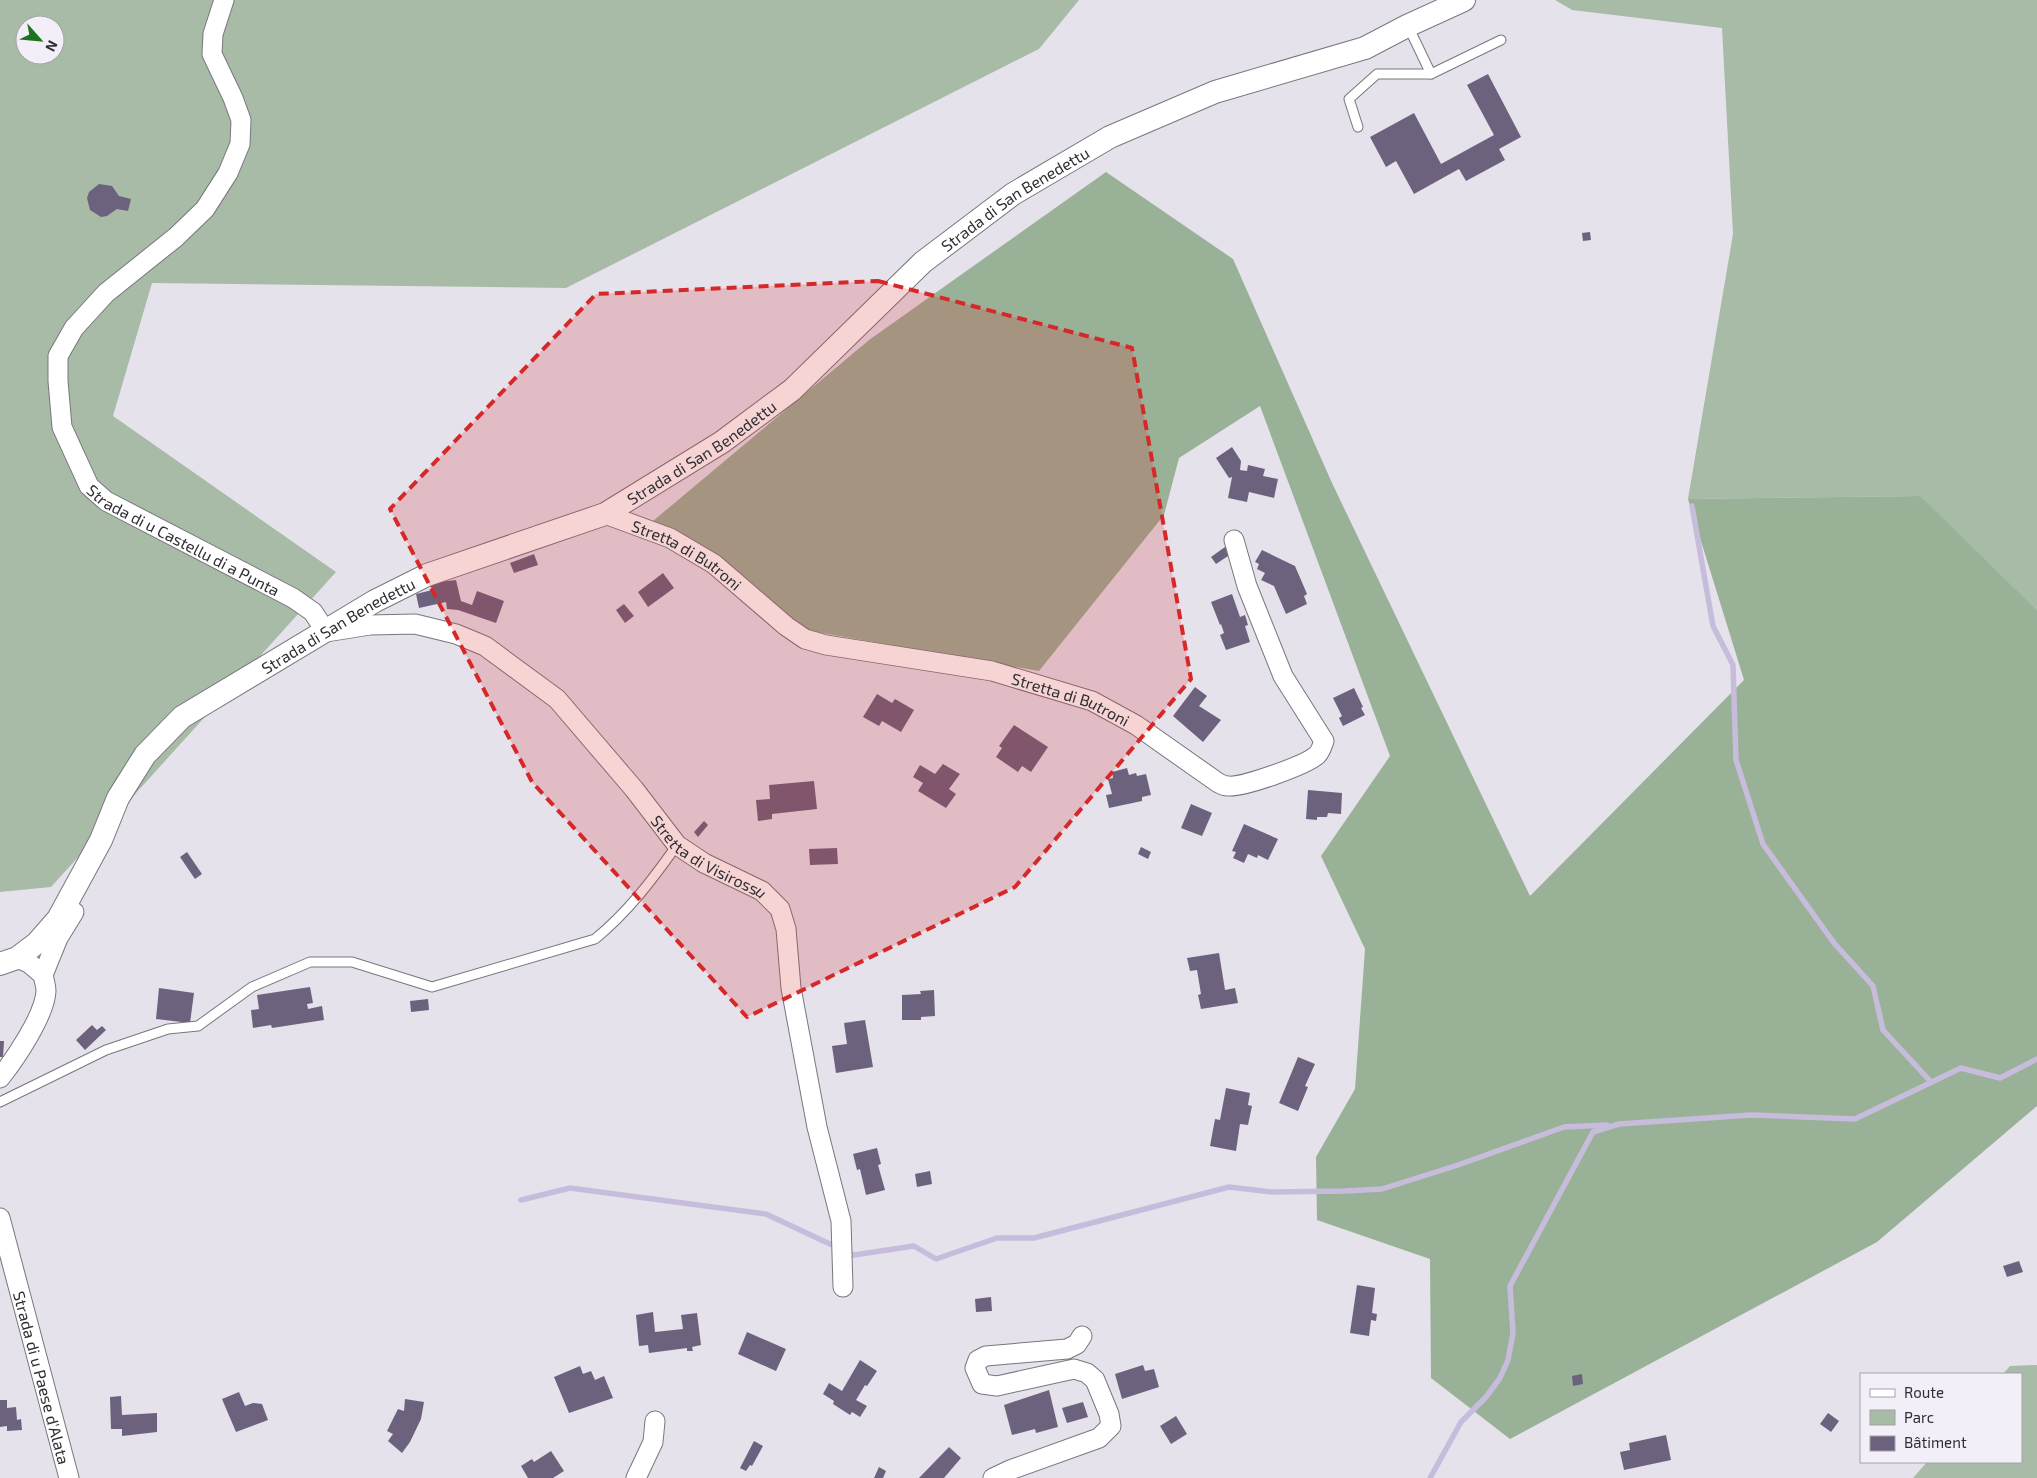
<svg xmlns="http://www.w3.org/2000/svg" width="2037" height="1478" font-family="'Exo 2',sans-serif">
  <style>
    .green { fill: #a8bba6; fill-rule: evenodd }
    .forest { fill: #99b197 }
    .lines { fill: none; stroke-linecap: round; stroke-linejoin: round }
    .stream { stroke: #c8bcdc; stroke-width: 5.5 }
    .building { fill: #6c627e }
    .service-casing { stroke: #79767f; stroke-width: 11 }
    .minor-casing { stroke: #79767f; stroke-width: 21 }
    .tertiary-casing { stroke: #79767f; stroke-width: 24 }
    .service { stroke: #fff; stroke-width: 9 }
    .minor { stroke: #fff; stroke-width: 19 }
    .tertiary { stroke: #fff; stroke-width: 22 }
    .marked { fill: #d62828; fill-opacity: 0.2; stroke: #d62828; stroke-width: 4; stroke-dasharray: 10 6; stroke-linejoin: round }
    .labels { text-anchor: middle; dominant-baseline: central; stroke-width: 5; stroke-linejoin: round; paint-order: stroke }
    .street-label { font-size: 16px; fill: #2f2e32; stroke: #f3eff9 }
  </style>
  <rect width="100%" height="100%" fill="#e5e2ec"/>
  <g class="green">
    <path d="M0,0H1079L1039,49L566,288L152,283L113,416L336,572L51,887L0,892ZM25,25H55V55H25Z"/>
    <path d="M1555,0H2037V610L1919,496L1688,499L1733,234L1722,28L1572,10Z"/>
    <path d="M2037,1365V1478H1913L1927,1462H2021V1374H2003L2010,1366Z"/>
  </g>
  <path class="forest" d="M1106,172L1233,259L1332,483L1530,896L1744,680L1688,499L1920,496L2037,610V1106L1877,1242L1510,1439L1431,1378L1430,1259L1317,1220L1316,1157L1355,1089L1365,949L1321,856L1390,756L1260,406L1179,458L1164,515L1039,671L805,630L711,551L653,521L869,340Z"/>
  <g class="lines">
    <g class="stream">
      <path d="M1692,506L1713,626L1733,665L1736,760L1763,844L1834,943L1873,986L1883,1030L1931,1082"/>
      <path d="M521,1200L570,1188L766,1214L832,1245"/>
      <path d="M850,1253L854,1255L914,1246L936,1259L997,1238H1034L1229,1187L1272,1192L1345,1191L1382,1189L1458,1165L1564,1127L1607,1125"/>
      <path d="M1430,1478L1461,1422L1486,1397L1500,1378L1508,1360L1513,1333L1510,1286L1593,1132L1619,1124L1751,1115L1855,1119L1961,1068L2000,1078L2037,1059"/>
    </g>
  </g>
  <g class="building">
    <path d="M1488,74L1521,137L1499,149L1505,160L1466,181L1459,169L1414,194L1396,161L1386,167L1370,137L1414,113L1441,164L1494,135L1467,85Z"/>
    <path d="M99,184L112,186L119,196L131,199L128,211L117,209L107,216L101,217L90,210L87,198L89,192Z"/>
    <path d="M1590,232L1591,240L1583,241L1582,233Z"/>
    <path d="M1232,447L1241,461L1240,470L1247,471L1248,465L1265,469L1263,476L1278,479L1274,498L1249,492L1247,502L1228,498L1232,477L1229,478L1216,458Z"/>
    <path d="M1225,547L1231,554L1216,564L1211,557Z"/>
    <path d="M1262,550L1295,566L1307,594L1304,596L1307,604L1286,614L1274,586L1261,580L1265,573L1257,569L1259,564L1255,562Z"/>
    <path d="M534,554L538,565L514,573L510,563Z"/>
    <path d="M663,573L674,588L648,607L638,592Z"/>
    <path d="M456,580L461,601L472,605L477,591L504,601L496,623L458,610L447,609L446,602L419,608L416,594L432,590L430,583Z"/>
    <path d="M1232,594L1240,617L1245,615L1248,625L1245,626L1250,642L1226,650L1220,635L1224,633L1221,624L1220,625L1211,602Z"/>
    <path d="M624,604L634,616L625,623L616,610Z"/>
    <path d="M1195,687L1207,696L1199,706L1221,720L1203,742L1173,716Z"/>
    <path d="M1354,688L1363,707L1361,708L1365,715L1343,726L1339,718L1342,716L1333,698Z"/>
    <path d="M877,694L892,703L895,699L914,710L901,732L882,721L879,726L863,717Z"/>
    <path d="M1014,725L1048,747L1031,772L1022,766L1018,772L996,757L1002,748L999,746Z"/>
    <path d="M943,764L960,774L949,789L956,794L946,808L918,791L923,783L913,777L920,765L935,774Z"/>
    <path d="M1127,768L1129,775L1136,773L1137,776L1146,774L1151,795L1142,797V801L1109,808L1106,795L1112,794L1108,779L1113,778L1112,772Z"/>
    <path d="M814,781L817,809L772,814V819L758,821L756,800L770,799L769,785Z"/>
    <path d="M1308,790L1342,793L1341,814L1328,813L1327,817H1317V820L1306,819Z"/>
    <path d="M1191,804L1212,813L1202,836L1181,828Z"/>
    <path d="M704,821L708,825L698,837L694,832Z"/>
    <path d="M1244,824L1278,839L1268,860L1258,855L1257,858L1248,854L1244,863L1233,858L1236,852L1232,851Z"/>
    <path d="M1141,847L1151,852L1148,859L1138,854Z"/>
    <path d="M837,848L838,864L810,865L809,849Z"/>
    <path d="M187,852L202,874L195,879L180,857Z"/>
    <path d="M1219,953L1225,990L1235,988L1238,1003L1201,1009L1198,995L1201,994L1197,970L1190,971L1187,958Z"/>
    <path d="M310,987L313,1003L307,1004L308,1009L322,1006L324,1020L272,1028L271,1025L253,1028L251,1010L259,1009L257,995Z"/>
    <path d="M159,988L194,993L190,1023L156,1019Z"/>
    <path d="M934,990L935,1016L921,1017V1020H902V995L921,994L920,991Z"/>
    <path d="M428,999L429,1010L411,1012L410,1001Z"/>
    <path d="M865,1020L873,1067L836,1073L832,1046L847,1044L844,1023Z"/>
    <path d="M92,1025L97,1030L102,1026L106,1030L85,1050L76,1040Z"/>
    <path d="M0,1041H4L3,1057H0Z"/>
    <path d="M1298,1057L1315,1064L1305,1086L1308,1087L1298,1111L1279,1103Z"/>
    <path d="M1226,1088L1250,1093L1248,1105L1252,1106L1248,1125L1240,1124L1236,1151L1210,1146L1215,1119L1220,1120Z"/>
    <path d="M877,1148L881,1164L878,1165L885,1190L866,1195L860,1169L857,1170L853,1154Z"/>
    <path d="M930,1171L932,1184L917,1187L915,1174Z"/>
    <path d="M2019,1261L2023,1272L2007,1277L2003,1266Z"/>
    <path d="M1357,1285L1375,1288L1372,1313L1377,1314L1376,1321L1371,1320L1369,1336L1350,1333Z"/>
    <path d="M991,1297L992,1311L976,1312L975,1299Z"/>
    <path d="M653,1312L655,1332L683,1329L681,1315L697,1313L701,1345L692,1347L693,1351H687V1348L649,1353L648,1345L639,1346L636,1315Z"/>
    <path d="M747,1332L786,1349L776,1371L738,1354Z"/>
    <path d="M860,1360L877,1371L867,1386L865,1385L856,1400L867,1406L860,1417L852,1412L850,1415L833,1404L834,1401L823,1394L829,1383L842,1391Z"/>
    <path d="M1143,1365L1145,1371L1154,1369L1159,1387L1122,1399L1115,1374Z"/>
    <path d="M580,1366L583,1374L591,1371L595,1380L604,1376L613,1398L569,1413L554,1377Z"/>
    <path d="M1582,1374L1583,1384L1573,1386L1572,1376Z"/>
    <path d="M1049,1390L1058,1427L1036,1433L1035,1429L1012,1435L1004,1405Z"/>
    <path d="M239,1392L245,1406L253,1403L262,1404L268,1420L236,1432L222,1399Z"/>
    <path d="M121,1396L122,1415L157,1413V1432L122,1436V1429H111L110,1397Z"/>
    <path d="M405,1399L424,1402L421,1419L410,1442L402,1453L388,1441L393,1434L387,1431L398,1409L404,1411Z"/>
    <path d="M0,1400H7V1408L16,1407L17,1420L21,1419L22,1430L7,1431V1426L0,1427Z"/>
    <path d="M1083,1402L1088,1417L1067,1423L1062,1408Z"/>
    <path d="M1828,1413L1839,1421L1831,1432L1820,1424Z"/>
    <path d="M1176,1416L1187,1434L1171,1444L1160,1426Z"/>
    <path d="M1666,1435L1671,1460L1624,1470L1620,1452L1630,1450L1629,1443Z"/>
    <path d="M754,1441L763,1446L752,1466L750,1465L746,1471L740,1468Z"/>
    <path d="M949,1447L961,1458L944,1478H919Z"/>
    <path d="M551,1451L564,1471L553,1478H528L521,1466L532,1459L534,1462Z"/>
    <path d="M879,1467L886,1471L883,1478H874Z"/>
  </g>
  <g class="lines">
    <g class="service-casing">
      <g id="service">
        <path d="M1408,26L1431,74"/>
        <path d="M1358,127L1349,99L1377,74H1431L1501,40"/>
        <path d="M0,1102L106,1050L168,1029L198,1026L252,987L310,962H352L432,987L595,939C628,912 653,879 677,845"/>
      </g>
    </g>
    <g class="minor-casing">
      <g id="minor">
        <path id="s1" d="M224,0L213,34L212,54L233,98L241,120L240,144L228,173L205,209L176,237L106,293L74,328L58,356V381L62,427L89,486L106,501L293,598L313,612L326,632L370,625L415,624L456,634L485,646L557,699L634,789L677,845L704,863L762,891L780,909L786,929L791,988L817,1127L841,1221L843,1287"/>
        <path id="s2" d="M605,514L670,538L714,564L786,626L805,639L826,645L992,671L1092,701L1136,725L1217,782C1220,784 1224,786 1228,786C1242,788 1306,765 1317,755C1321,751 1322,746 1324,741L1283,676L1247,586L1234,540"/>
        <path d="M43,975L58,938L74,912"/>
        <path d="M0,1078C15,1059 45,1015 46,991C46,986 44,980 43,975L29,963L17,958"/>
        <path id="s3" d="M0,1218L69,1478"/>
        <path d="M636,1478L653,1442L655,1421"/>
        <path d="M993,1478L1010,1470L1099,1438L1111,1426L1109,1414L1095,1380L1087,1373L1074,1369L997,1386L982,1384L975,1368L978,1360L986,1356L1067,1349L1077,1344L1082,1336"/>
      </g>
    </g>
    <g class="tertiary-casing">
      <g id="tertiary">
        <path id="s4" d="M0,964L17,958L37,943L58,919L101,840L118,798L145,755L182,717L375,601L427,575L605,514L722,442L792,390L923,262L1013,194L1110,137L1215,92L1365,48L1407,26L1464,0"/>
      </g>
    </g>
    <use href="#service" class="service"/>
    <use href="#minor" class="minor"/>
    <use href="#tertiary" class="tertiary"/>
  </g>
  <path class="marked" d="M878,281L1132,348L1191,679L1015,887L747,1017L532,782L390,509L596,294Z"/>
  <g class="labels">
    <g class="street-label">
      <text stroke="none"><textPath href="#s4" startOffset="1305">Strada di San Benedettu</textPath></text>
      <text stroke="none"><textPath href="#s4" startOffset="900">Strada di San Benedettu</textPath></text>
      <text stroke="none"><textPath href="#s1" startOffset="681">Strada di u Castellu di a Punta</textPath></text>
      <text stroke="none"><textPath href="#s2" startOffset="92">Stretta di Butroni</textPath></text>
      <text stroke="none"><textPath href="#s4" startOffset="495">Strada di San Benedettu</textPath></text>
      <text stroke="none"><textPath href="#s2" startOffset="512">Stretta di Butroni</textPath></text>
      <text stroke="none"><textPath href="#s1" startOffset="1328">Stretta di Visirossu</textPath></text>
      <text stroke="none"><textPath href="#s3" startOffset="165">Strada di u Paese d'Alata</textPath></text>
    </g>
  </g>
  <rect x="1860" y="1373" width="162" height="90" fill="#f3eff9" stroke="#a5a2a9"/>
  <rect x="1870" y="1389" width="25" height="8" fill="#ffffff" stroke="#a5a2a9"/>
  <text x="1904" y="1398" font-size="15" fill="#2f2e32">Route</text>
  <rect x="1870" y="1410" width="25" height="15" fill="#a8bba6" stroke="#a5a2a9"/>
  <text x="1904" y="1423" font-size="15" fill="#2f2e32">Parc</text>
  <rect x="1870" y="1436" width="25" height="15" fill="#6c627e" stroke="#a5a2a9"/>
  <text x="1904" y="1448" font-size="15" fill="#2f2e32">Bâtiment</text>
  <g transform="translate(40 40) rotate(117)"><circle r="24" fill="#f3eff9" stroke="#a5a2a9"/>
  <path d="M0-4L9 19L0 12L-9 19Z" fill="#1c7420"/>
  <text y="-8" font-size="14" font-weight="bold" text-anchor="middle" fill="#2f2e32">N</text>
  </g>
</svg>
